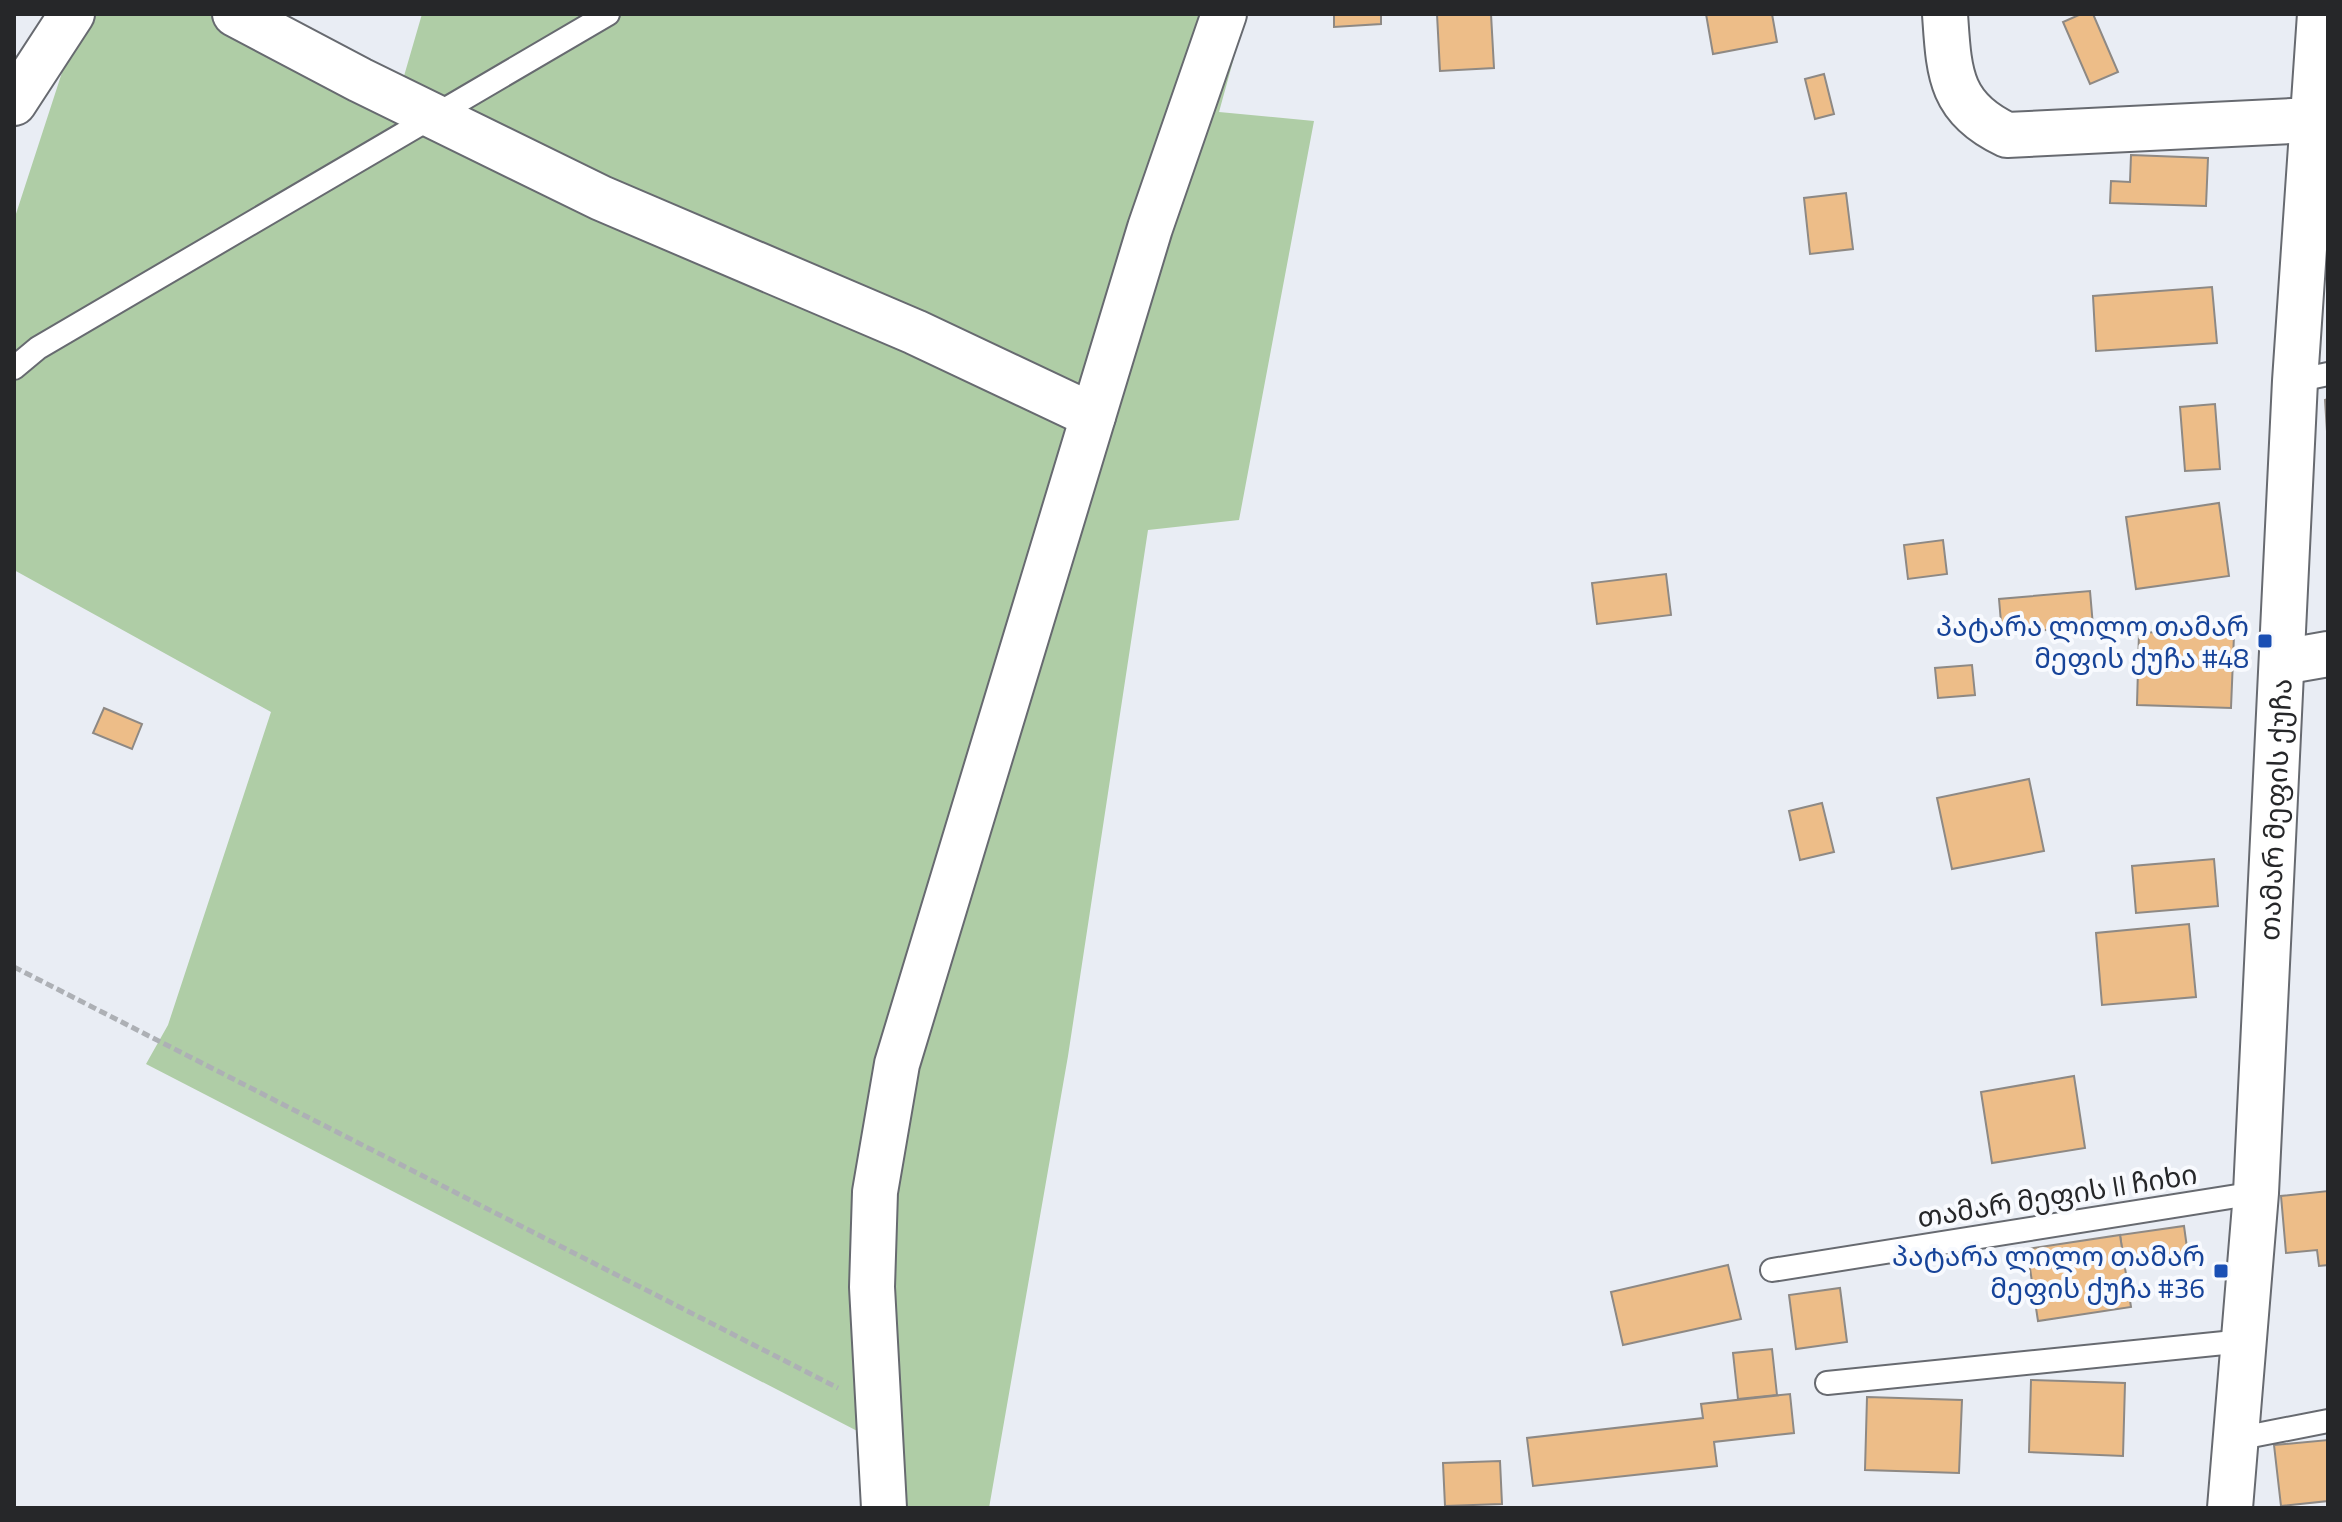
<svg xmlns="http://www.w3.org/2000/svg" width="2342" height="1522" font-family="'Titillium Web','Noto Sans Georgian',sans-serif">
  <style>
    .green { fill: #afcda6 }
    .building { fill: #edbd88; stroke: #8e8984; stroke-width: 2 }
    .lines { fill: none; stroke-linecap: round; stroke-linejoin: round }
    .service-casing { stroke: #676a70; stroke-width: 26 }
    .minor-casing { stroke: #676a70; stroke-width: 48 }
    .tertiary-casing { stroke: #676a70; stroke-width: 48 }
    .path { stroke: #adb0b5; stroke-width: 5; stroke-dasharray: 8 4; stroke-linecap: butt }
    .service { stroke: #fff; stroke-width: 22 }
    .minor { stroke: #fff; stroke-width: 44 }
    .tertiary { stroke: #fff; stroke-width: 44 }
    .transit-dot { fill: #1a4fb4; stroke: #f8fafe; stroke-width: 3 }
    .labels { text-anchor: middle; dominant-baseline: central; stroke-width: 8; stroke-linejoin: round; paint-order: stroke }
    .transit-label { font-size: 28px; fill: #164399; stroke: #f8fafe; text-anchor: end }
    .street-label { font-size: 28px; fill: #262729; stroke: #f8fafe }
  </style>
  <rect width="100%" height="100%" fill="#e9edf4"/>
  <path class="green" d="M81,14H277L404,76L422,14H1246L1219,112L1314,121L1239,520L1148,530L1068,1056L989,1508H866L865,1435L146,1064L168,1025L271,712L14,570V220Z"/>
  <g class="building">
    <path d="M1334,14H1381V24L1334,27Z"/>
    <path d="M1437,14H1491L1494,68L1440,71Z"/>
    <path d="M1706,14H1772L1777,42L1713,54Z"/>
    <path d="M2081,14H2093L2118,72L2090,84L2063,22Z"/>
    <path d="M1824,74L1834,114L1815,119L1805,79Z"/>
    <path d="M2131,155L2208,158L2206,206L2110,203L2111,181L2130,182Z"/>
    <path d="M1846,193L1853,249L1810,254L1804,198Z"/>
    <path d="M2212,287L2217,343L2096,351L2093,296Z"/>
    <path d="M2328,399V447L2325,400Z"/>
    <path d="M2215,404L2220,469L2185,471L2180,407Z"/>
    <path d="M2219,503L2229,576L2136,589L2126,517Z"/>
    <path d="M1943,540L1947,574L1908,579L1904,545Z"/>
    <path d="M1666,574L1671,615L1597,624L1592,583Z"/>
    <path d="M2090,591L2093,626L2002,634L1999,599Z"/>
    <path d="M2139,632L2234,635L2231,708L2137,705Z"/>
    <path d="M1972,665L1975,695L1938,698L1935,668Z"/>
    <path d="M104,708L142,724L132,749L93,733Z"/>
    <path d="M2029,779L2044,851L1952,869L1937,798Z"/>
    <path d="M1822,803L1834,852L1800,860L1789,811Z"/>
    <path d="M2214,859L2218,906L2136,913L2132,866Z"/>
    <path d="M2189,924L2196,997L2102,1005L2096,933Z"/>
    <path d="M2074,1076L2085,1148L1992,1163L1981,1092Z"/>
    <path d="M2328,1191V1265L2319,1266L2317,1250L2286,1253L2281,1196Z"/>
    <path d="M2184,1226L2188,1255L2124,1264L2120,1235Z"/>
    <path d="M2120,1235L2131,1307L2038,1321L2027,1249Z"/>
    <path d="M1728,1265L1741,1319L1623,1345L1611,1292Z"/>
    <path d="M1840,1288L1847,1342L1796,1349L1789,1295Z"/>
    <path d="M1772,1349L1777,1395L1738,1399L1733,1353Z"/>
    <path d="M2031,1380L2125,1383L2123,1456L2029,1452Z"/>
    <path d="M1790,1394L1794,1433L1714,1442L1717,1466L1533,1486L1527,1438L1703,1418L1701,1404Z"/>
    <path d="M1867,1397L1962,1400L1959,1473L1865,1470Z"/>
    <path d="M2328,1440V1501L2281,1506L2274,1445Z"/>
    <path d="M1500,1461L1502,1504L1445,1506L1443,1463Z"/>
  </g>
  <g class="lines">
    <g class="service-casing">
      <g id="service">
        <path d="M14,368L38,348L608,14"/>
        <path d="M2295,381L2328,374"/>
        <path d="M1772,1270L2256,1193"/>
        <path d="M1827,1383L2244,1341"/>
        <path d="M2236,1439L2328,1421"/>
      </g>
    </g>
    <g class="minor-casing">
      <g id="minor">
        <path d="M235,14L360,80L601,198L915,332L1093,416"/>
        <path d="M1945,14C1949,72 1949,108 2007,135L2312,120"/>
        <path d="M14,103L72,14"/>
        <path d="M2282,662L2328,654"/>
        <path d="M884,1508L872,1287L875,1192L897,1064L1150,228L1224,14"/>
      </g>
    </g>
    <g class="tertiary-casing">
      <g id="tertiary">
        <path id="s1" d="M2230,1508L2256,1193L2295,381L2320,14"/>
      </g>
    </g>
    <path class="path" d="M14,967L838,1388"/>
    <use href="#service" class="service"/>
    <use href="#minor" class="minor"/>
    <use href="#tertiary" class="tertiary"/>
  </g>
  <g class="transit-dot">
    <rect x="2257" y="633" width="16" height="16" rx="4"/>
    <rect x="2213" y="1263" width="16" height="16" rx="4"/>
  </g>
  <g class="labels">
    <g class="transit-label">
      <text x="2249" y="625">პატარა ლილო თამარ<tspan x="2249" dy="32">მეფის ქუჩა #48</tspan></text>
      <text x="2205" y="1255">პატარა ლილო თამარ<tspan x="2205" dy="32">მეფის ქუჩა #36</tspan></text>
    </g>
    <g class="street-label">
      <text stroke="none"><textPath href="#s1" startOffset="700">თამარ მეფის ქუჩა</textPath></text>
      <text transform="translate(2057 1195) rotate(-9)">თამარ მეფის II ჩიხი</text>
    </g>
  </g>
  <rect width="2342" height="1522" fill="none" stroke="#262729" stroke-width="32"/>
</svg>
